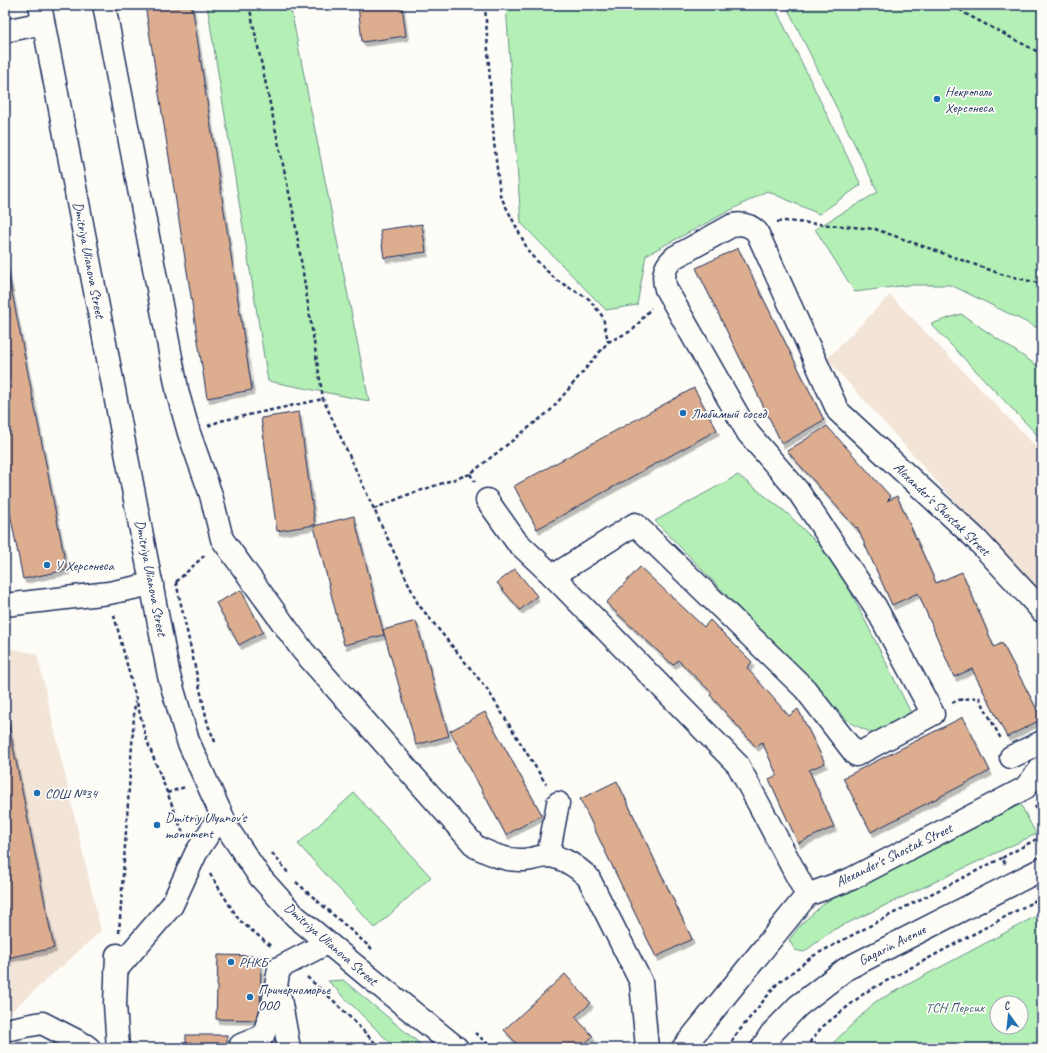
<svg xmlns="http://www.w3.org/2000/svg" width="1047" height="1053" font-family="Caveat,sans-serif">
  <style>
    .built { fill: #f3e4d8 }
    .green { fill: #b4f0b5; stroke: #68908a; fill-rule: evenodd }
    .building { fill: #dcad8e; stroke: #1b2f5e; filter: url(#shadow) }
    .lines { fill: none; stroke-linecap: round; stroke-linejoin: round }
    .minor-casing { stroke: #1b2f5e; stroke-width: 25 }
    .major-casing { stroke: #1b2f5e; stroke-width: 25 }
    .path { stroke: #1b2f5e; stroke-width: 2.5; stroke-dasharray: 4 3; stroke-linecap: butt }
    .minor { stroke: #fdfcf7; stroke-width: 22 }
    .major { stroke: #fdfcf7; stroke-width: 22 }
    .poi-dot { fill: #1f6fb2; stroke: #fdfcf7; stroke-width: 1.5 }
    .labels { text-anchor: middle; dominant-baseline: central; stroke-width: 3.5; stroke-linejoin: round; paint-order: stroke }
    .poi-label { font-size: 14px; fill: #1b2f5e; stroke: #fdfcf7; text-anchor: start }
    .street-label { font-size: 14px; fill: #1b2f5e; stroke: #fdfcf7 }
    .park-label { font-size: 14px; fill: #415f74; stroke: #fdfcf7 }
  </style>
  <defs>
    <filter id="shadow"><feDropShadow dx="2.5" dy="4.5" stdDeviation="0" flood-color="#0004"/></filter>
  </defs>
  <rect width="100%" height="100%" fill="#fdfcf7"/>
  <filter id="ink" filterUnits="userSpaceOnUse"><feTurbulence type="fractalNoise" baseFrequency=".025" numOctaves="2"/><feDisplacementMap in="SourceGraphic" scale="8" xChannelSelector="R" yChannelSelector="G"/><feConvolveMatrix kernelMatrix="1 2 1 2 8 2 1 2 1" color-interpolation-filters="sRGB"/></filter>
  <g filter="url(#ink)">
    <g class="built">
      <path d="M890,295L1042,453V599L827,359Z"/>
      <path d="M5,647L37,654L101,931L5,1017Z"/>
    </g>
    <g class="green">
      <path d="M207,5H290L369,401L268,381Z"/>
      <path d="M506,5H774L861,185L819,214L767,191L646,255L637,305L606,310L521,223Z"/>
      <path d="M786,5H1042V330L951,285H908L855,292L815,229L878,192Z"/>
      <path d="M961,314L1042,369V440L931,324Z"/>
      <path d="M738,475L787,513L836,562L911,713L877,735L850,723L655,521Z"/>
      <path d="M354,793L431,877L375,928L298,844Z"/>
      <path d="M1020,803L1036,834L833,930L804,952L795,950L789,940L801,924L826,902Z"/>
      <path d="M1042,913V1048H828L875,1002ZM997,1003H1021V1027H997Z"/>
      <path d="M343,980L425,1048H395L328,981Z"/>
    </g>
    <g class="building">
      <path d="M145,5H192L252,390L207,398Z"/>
      <path d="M358,5H402L406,36L362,42Z"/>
      <path d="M422,224L426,252L384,258L380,230Z"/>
      <path d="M738,248L824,420L782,444L696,268Z"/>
      <path d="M5,257L67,570L23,579L5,488Z"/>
      <path d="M694,388L717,430L537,529L514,486Z"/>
      <path d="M299,412L315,525L277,531L261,418Z"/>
      <path d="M827,426L891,497L887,501L897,496L936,583L962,572L994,647L1002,643L1042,719L1007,737L972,669L954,677L918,593L892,605L857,527L856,528L787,451Z"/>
      <path d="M354,516L384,635L344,645L314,526Z"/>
      <path d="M640,567L704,627L710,620L752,662L747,668L789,716L798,709L825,763L809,770L834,827L798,843L769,779L777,775L762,742L756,747L710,695L712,693L678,660L673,665L606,603Z"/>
      <path d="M515,569L537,596L520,610L497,583Z"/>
      <path d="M241,590L263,632L239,645L216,603Z"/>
      <path d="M416,621L449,736L416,745L383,630Z"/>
      <path d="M5,707L54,948L7,958L5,949Z"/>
      <path d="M485,712L542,815L506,835L450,731Z"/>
      <path d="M963,717L990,771L871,832L843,778Z"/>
      <path d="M617,781L692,939L656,957L580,799Z"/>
      <path d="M218,955L261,956L260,1020L216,1019Z"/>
      <path d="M565,974L591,1003L575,1017L593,1036L580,1048H521L504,1030Z"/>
      <rect x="186" y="1035" width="41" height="13"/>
    </g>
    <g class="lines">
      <g class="minor-casing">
        <g id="minor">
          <path d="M104,5L178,394L189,433L211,495L222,539L303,651L476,847C491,854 506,861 523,860C531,860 540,856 548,856C564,857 577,867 588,877L641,982L647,1048"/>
          <path d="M5,31L43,23"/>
          <path d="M487,500L516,541L553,576L738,765L807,895"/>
          <path d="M553,576L635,524L805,689L856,755L933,714L875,606L798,491L748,433L666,289C662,276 664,266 675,257L733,225C743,223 750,225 757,232L838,411L975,538L1036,604L1042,611"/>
          <path d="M5,605L109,593L152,584"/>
          <path d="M1011,757L1042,742"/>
          <path d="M548,856L558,803"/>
          <path d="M117,955L115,1004L118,1048"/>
          <path d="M116,970L172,905L196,853L221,815"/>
          <path d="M279,993L289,1048"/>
          <path d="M5,1030L42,1023L85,1045L89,1048"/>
          <path d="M241,1048V1045L263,1036L272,1010L279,968L327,943"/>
          <path d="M683,1048L807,895L851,879L1025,788L1042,767"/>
        </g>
      </g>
      <g class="major-casing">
        <g id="major">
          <path d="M40,5L169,676L188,741L229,831L260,877L295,916L369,977L457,1048"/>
          <path d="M762,1048L771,1034L798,1006L846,969L1042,869"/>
        </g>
      </g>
      <g class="path">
        <path d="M249,5L294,216L323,399L418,604L487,689L546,784"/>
        <path d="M485,5L494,142L500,195L530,254L556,280L589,299L603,317L608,342"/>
        <path d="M954,5L966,14L1042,54"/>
        <path d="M777,222L785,221L875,229L1001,274L1042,284"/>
        <path d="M208,426L220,421L323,399"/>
        <path d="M470,474L475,482"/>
        <path d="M374,509L407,495L470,474L551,410L608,342L633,330L651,308"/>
        <path d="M176,582L208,725L216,744"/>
        <path d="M176,582L206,554"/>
        <path d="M114,615L147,741L183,833"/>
        <path d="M952,703L958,700L979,697L1001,739"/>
        <path d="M167,793L185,787"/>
        <path d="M1035,806L1042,819"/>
        <path d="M272,853L289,874"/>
        <path d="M1005,864L1002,858L1042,836"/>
        <path d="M210,874L239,920L272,947"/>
        <path d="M296,882L372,949"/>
        <path d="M119,933L135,701"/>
        <path d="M307,977L336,1003L380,1048"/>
        <path d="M475,1033L493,1048"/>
        <path d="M728,1048L735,1036L777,984L813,956L911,904L1002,858"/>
        <path d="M805,1048L822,1027L866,992L1042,897"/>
      </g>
      <use href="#minor" class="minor"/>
      <use href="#major" class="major"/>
    </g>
  </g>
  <g class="poi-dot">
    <circle cx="937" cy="99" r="4"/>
    <circle cx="683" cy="413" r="4"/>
    <circle cx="47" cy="565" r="4"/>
    <circle cx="37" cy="793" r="4"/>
    <circle cx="157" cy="825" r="4"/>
    <circle cx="231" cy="962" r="4"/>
    <circle cx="250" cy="997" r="4"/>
  </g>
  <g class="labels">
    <g class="poi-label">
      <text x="945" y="91">Некрополь<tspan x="945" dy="16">Херсонеса</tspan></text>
      <text x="691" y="413">Любимый сосед</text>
      <text x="55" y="565">У Херсонеса</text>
      <text x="45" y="793">СОШ №34</text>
      <text x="165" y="817">Dmitriy Ulyanov's<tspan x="165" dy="16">monument</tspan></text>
      <text x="239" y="962">РНКБ</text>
      <text x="258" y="989">Причерноморье<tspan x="258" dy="16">ООО</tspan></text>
    </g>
    <g class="street-label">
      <text transform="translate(89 260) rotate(79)">Dmitriya Ulianova Street</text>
      <text transform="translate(942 509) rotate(44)">Alexander's Shostak Street</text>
      <text transform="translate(151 578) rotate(79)">Dmitriya Ulianova Street</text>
      <text transform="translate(894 855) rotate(-26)">Alexander's Shostak Street</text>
      <text transform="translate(331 944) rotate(41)">Dmitriya Ulianova Street</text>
      <text transform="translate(892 945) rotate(-27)">Gagarin Avenue</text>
    </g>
    <g class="park-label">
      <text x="955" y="1007">ТСН Персик</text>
    </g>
  </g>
  <rect width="1047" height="1053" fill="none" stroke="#fdfcf7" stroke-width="20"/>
  <rect x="10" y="10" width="1027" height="1033" fill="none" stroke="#1b2f5e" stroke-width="1.5" filter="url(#ink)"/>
  <g transform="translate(1009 1015) rotate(345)"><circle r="19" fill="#fdfcf7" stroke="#a3aaba"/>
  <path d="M0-3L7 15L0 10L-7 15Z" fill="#1f6fb2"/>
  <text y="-6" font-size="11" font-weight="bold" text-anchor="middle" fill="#1b2f5e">С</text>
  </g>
</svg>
